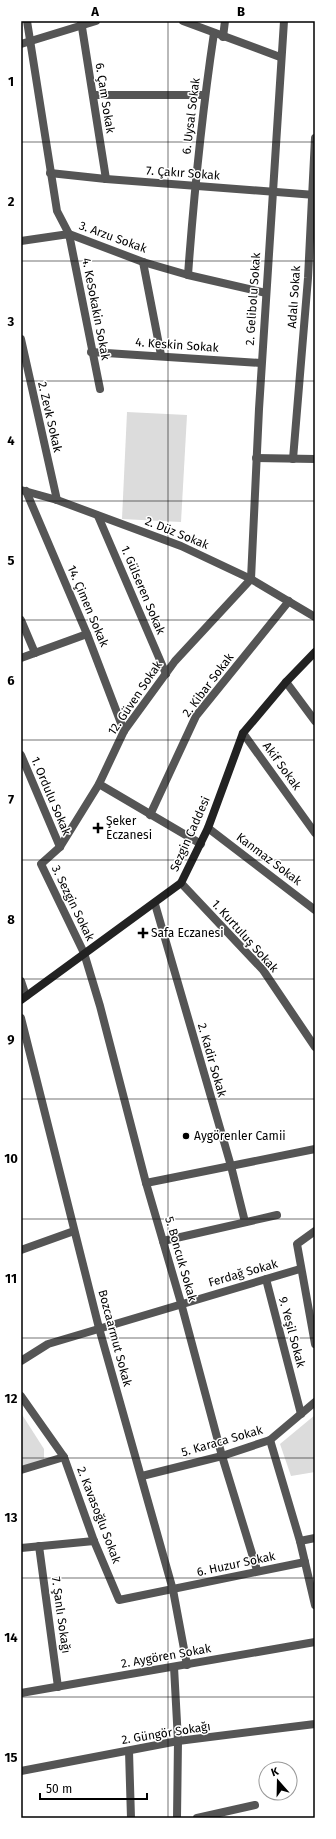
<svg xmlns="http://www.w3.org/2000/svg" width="336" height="1839" font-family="'Fira Sans',sans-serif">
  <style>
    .green { fill: #dcdcdc }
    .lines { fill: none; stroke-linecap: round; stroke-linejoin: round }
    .minor { stroke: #555; stroke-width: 8 }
    .secondary { stroke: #222; stroke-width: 8 }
    .grid { fill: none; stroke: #000; stroke-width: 1; stroke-opacity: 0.55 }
    .poi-dot { fill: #000; stroke: #fff; stroke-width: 1.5 }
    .labels { text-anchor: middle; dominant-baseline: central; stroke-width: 3; stroke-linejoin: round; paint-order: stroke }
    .street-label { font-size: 12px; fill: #000; stroke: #fff }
    .poi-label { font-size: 12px; fill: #000; stroke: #fff; text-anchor: start }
    .neatline { fill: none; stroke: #000; stroke-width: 1.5 }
    .grid-label { font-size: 13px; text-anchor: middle; font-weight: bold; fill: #000 }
  </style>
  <rect width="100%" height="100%" fill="#fff"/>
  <g class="green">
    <path d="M127,412L187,415L181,522L122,519Z"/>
    <path d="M21,1413L44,1449V1460L21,1467Z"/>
    <path d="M315,1415V1472L291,1476L280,1444Z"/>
  </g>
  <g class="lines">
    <g class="minor">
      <path d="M27,21L57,211L69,234L143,262L188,275L266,293"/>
      <path d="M81,21L106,179"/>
      <path d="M183,21L280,57"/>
      <path d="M223,37L225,21"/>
      <path d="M21,44L96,21"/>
      <path d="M93,95H205"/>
      <path d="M50,173L106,179L315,195"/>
      <path d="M21,241L69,234L100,389"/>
      <path d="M143,262L161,355"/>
      <path d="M188,275C194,194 202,113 214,33"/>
      <path d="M21,339L57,500"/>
      <path d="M91,352L261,363"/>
      <path d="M256,458L315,459"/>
      <path d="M293,459L308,278L315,138"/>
      <path d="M21,490L57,500L181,546L251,579L315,617"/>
      <path d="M26,491L87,634L124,731"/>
      <path d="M98,516L166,674"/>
      <path d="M21,620L35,653"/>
      <path d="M21,658L87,634"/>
      <path d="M286,682L315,721"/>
      <path d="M243,733L315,833"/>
      <path d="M21,755L60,847"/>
      <path d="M99,784L201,844"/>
      <path d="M150,815L196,716L289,601"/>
      <path d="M208,828L315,910"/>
      <path d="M181,883L263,970L315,1047"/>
      <path d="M155,904L231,1166L245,1222"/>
      <path d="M21,981L26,996"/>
      <path d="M21,1018L99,1328L173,1590L187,1665"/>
      <path d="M146,1183L315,1149"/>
      <path d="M315,1231L297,1244L315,1344"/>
      <path d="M163,1241L277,1215"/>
      <path d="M21,1250L74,1231"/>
      <path d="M266,1279L301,1414"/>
      <path d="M21,1361L48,1344L300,1269"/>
      <path d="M21,1396L64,1457L94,1541L119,1600L305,1562"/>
      <path d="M270,1440L300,1541L315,1605"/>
      <path d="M21,1470L64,1457"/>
      <path d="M142,1476L222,1456L270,1440L315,1402"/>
      <path d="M300,1541L315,1538"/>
      <path d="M39,1546L58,1687"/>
      <path d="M21,1548L94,1541"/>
      <path d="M257,1570L222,1456L181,1303L146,1183L100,1006L84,953L41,864L60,847L99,784L124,731L175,661L251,579L259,409L284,21"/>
      <path d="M174,1667L178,1741L177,1818"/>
      <path d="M21,1693L315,1642"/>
      <path d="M129,1751L131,1818"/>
      <path d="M21,1771L178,1741L315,1724"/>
      <path d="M197,1818L255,1805"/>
    </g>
    <path class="secondary" d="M21,1000L181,883L208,828L243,733L286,682L315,652"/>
  </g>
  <path class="grid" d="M168,21V1818M21,142H315M21,261H315M21,381H315M21,501H315M21,620H315M21,740H315M21,860H315M21,979H315M21,1099H315M21,1219H315M21,1338H315M21,1458H315M21,1578H315M21,1697H315"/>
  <g class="poi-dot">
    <path d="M96 822h4v4h4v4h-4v4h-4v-4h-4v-4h4z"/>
    <path d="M141 927h4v4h4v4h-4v4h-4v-4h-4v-4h4z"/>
    <circle cx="186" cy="1136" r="4"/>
  </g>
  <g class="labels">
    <g class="street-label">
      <text transform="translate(105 98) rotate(81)">6. Çam Sokak</text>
      <text transform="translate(191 116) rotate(-83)">6. Uysal Sokak</text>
      <text transform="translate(183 173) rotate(4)">7. Çakır Sokak</text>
      <text transform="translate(113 237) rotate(20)">3. Arzu Sokak</text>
      <text transform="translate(294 297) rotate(-86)">Adalı Sokak</text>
      <text transform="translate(253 299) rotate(-86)">2. Gelibolu Sokak</text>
      <text transform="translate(96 309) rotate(79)">4. KeSokakin Sokak</text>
      <text transform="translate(177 345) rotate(4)">4. Keskin Sokak</text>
      <text transform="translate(50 417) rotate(77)">2. Zevk Sokak</text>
      <text transform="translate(177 533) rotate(22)">2. Düz Sokak</text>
      <text transform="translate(143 590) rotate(67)">1. Gülseren Sokak</text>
      <text transform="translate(88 606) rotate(67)">14. Çimen Sokak</text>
      <text transform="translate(208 685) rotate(-53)">2. Kibar Sokak</text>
      <text transform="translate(135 698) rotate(-56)">12. Güven Sokak</text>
      <text transform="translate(282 766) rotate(54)">Akif Sokak</text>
      <text transform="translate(51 796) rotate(67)">1. Ordulu Sokak</text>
      <text transform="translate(190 834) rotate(-66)">Sezgin Caddesi</text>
      <text transform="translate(269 859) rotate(37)">Kanmaz Sokak</text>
      <text transform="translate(73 903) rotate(64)">3. Sezgin Sokak</text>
      <text transform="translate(245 936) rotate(48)">1. Kurtuluş Sokak</text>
      <text transform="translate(212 1060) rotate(74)">2. Kadir Sokak</text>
      <text transform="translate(181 1259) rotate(74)">5. Boncuk Sokak</text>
      <text transform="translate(243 1273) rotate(-16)">Ferdağ Sokak</text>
      <text transform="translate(292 1332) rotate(75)">9. Yeşil Sokak</text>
      <text transform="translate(115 1338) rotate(75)">Bozcaarmut Sokak</text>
      <text transform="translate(222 1441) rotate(-16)">5. Karaca Sokak</text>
      <text transform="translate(99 1515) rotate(69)">2. Kavasoğlu Sokak</text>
      <text transform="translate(236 1564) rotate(-12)">6. Huzur Sokak</text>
      <text transform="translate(61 1615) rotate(82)">7. Şanlı Sokağı</text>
      <text transform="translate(166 1656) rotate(-10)">2. Aygören Sokak</text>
      <text transform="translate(166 1733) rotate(-9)">2. Güngör Sokağı</text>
    </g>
    <g class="poi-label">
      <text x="106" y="821">Şeker<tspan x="106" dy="14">Eczanesi</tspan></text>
      <text x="151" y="933">Safa Eczanesi</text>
      <text x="194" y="1136">Aygörenler Camii</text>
    </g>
  </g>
  <rect width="336" height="1839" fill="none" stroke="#ffffff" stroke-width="44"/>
  <g transform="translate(278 1781) rotate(340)"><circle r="19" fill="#ffffff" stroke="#999999"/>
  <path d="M0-3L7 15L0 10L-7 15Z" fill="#000000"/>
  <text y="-6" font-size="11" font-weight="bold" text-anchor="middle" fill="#000000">K</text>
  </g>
  <path d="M40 1793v6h107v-6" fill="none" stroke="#000000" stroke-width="2"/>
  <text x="46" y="1793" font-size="12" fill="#000000" stroke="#ffffff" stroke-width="3" paint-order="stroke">50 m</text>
  <rect x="22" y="22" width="292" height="1795" class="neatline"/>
  <g class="grid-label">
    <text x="95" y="16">A</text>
    <text x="241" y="16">B</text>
    <text x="11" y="86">1</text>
    <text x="11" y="206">2</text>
    <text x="11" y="326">3</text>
    <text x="11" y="445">4</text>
    <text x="11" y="565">5</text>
    <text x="11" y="685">6</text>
    <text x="11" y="804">7</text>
    <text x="11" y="924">8</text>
    <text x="11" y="1044">9</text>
    <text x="11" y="1163">10</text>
    <text x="11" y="1283">11</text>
    <text x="11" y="1403">12</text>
    <text x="11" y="1522">13</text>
    <text x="11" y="1642">14</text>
    <text x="11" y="1762">15</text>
  </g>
</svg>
